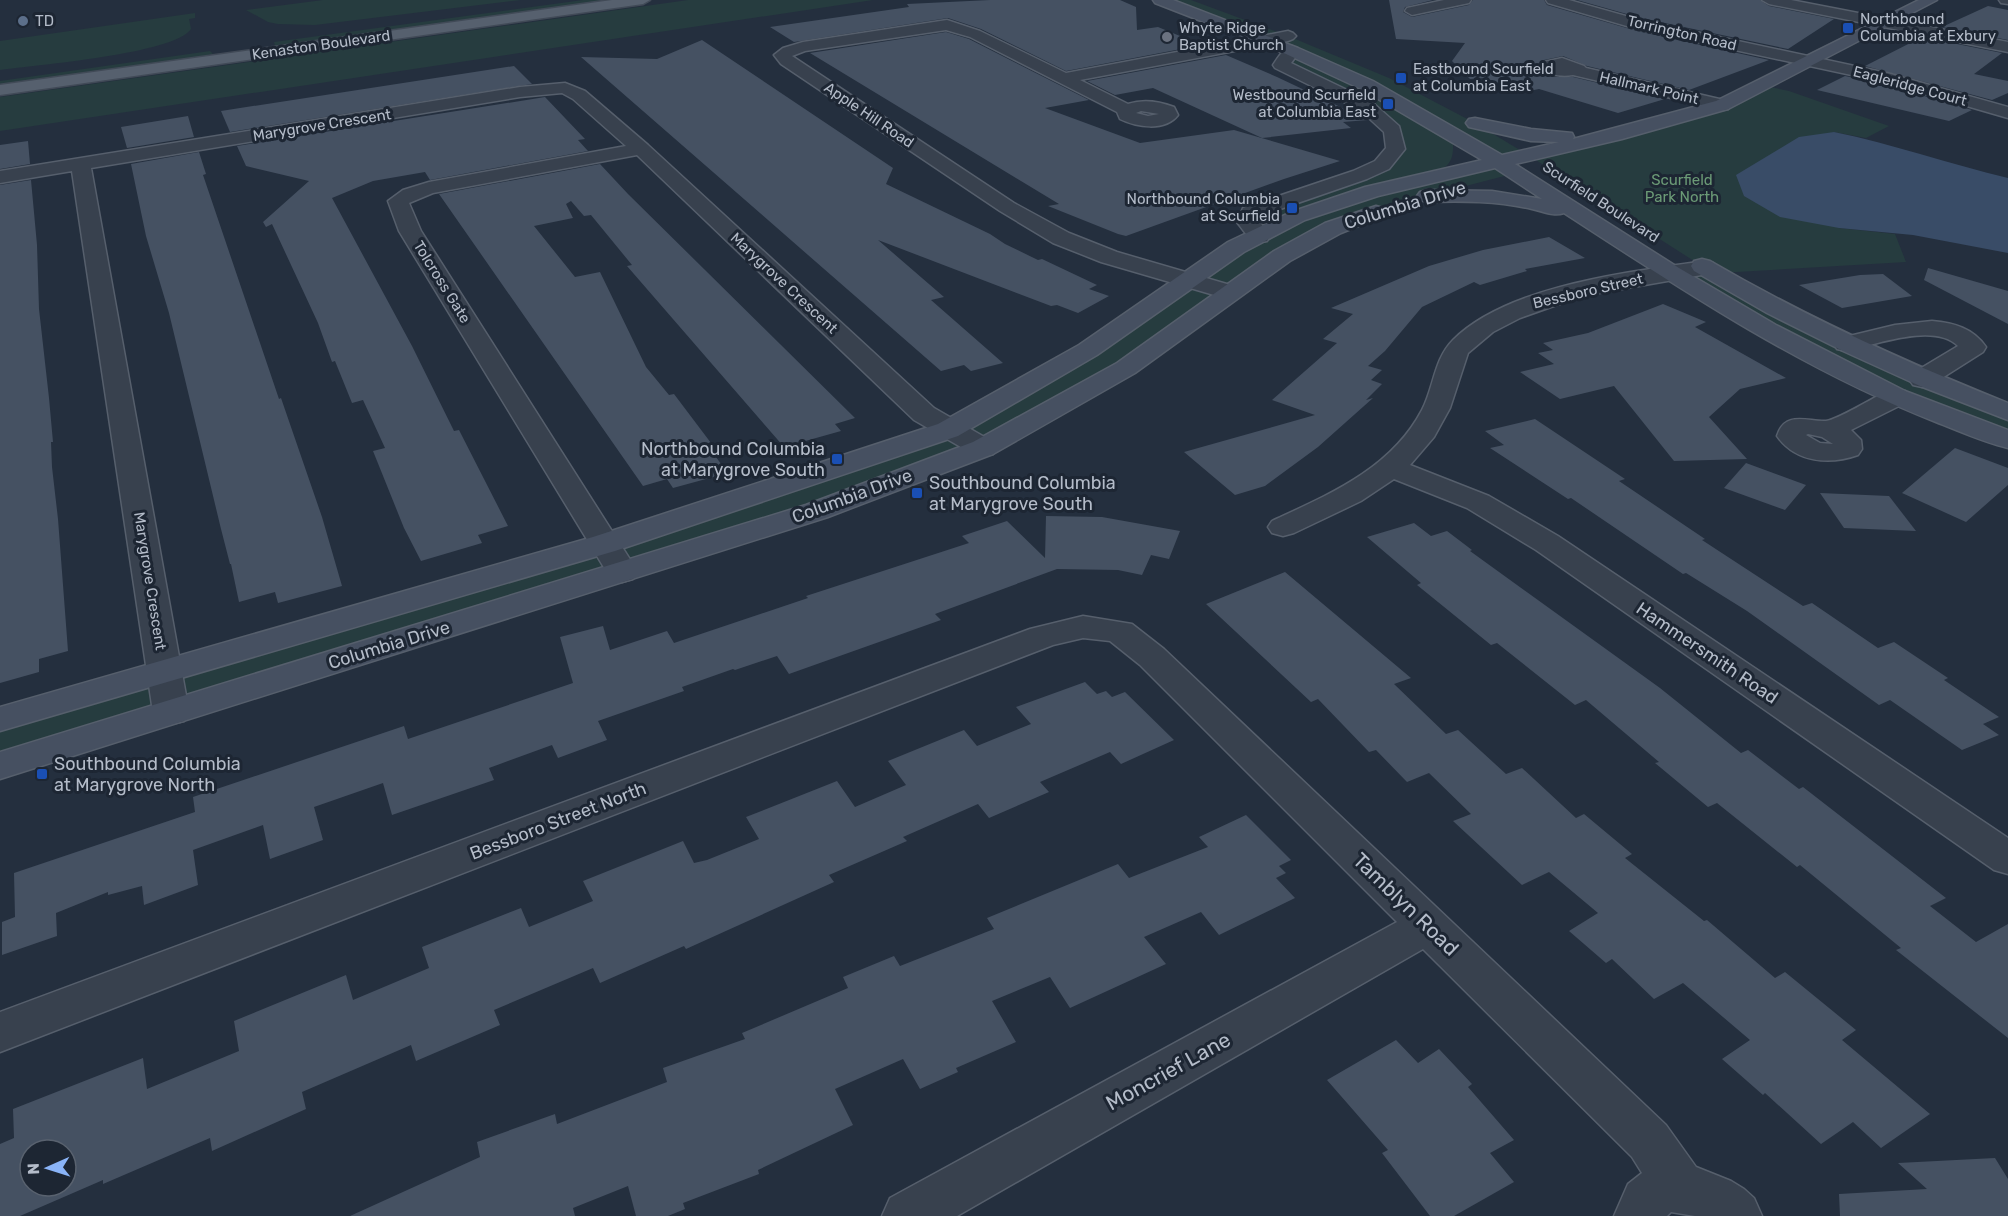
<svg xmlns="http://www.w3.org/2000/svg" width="2008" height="1216" font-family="Rubik,sans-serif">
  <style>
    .green { fill: #263c3f; fill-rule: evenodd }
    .water { fill: #394c67 }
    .building { fill: #455162; fill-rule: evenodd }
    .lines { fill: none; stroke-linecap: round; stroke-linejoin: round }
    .street-casing { stroke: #565f6c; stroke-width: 3 }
    .secondary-casing { stroke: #565f6c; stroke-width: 3 }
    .primary-casing { stroke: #414a57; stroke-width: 3 }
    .street { fill: #38414e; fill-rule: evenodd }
    .secondary { fill: #465061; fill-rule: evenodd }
    .primary { fill: #56606e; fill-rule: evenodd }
    .service-dot { fill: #5c6f8a; stroke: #1d2633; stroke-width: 2 }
    .transit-dot { fill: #1a4fb4; stroke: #1d2633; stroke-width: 2 }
    .worship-dot { fill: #6b7280; stroke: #1d2633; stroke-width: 2 }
    .labels { text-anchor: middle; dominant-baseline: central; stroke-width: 6; stroke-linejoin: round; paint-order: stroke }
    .far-poi-label { font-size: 15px; fill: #b4bcc9; stroke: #1d2633; text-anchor: start }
    .far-street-label { font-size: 15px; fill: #b4bcc9; stroke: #1d2633 }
    .far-park-label { font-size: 15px; fill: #6b9a76; stroke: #1d2633 }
    .street-label { font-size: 18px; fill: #b4bcc9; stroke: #1d2633 }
    .poi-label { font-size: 18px; fill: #b4bcc9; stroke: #1d2633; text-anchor: start }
    .near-street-label { font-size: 21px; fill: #b4bcc9; stroke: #1d2633 }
  </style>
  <rect width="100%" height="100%" fill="#242f3e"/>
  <g class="green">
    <path d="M323,0H521L315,25L278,24L268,22L246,10Z"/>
    <path d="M583,0H622L300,45L275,46L274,42Z"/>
    <path d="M688,0H873L0,131V97Z"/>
    <path d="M1160,0H1191L1288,36L1389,78L1475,123L1528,155L1615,135L1761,85L1789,91L1889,126L1866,138L1834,132L1839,228L1895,234L1906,262L1719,273L2008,412V440L1896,397L1671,273L1705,268L1528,155L1499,162L1516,173C1454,189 1392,204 1333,228L1126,368L983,448L0,766V719L948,430L1259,236L1250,212L1360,175L1396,149L1367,106L1281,65L1292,52ZM1453,141L1498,162L1429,177C1448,166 1454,164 1453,141Z"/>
    <path d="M195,13V18L189,19L191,29C174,54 35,65 0,70V41Z"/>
    <path d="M210,51L213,54L186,59L0,85V81Z"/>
  </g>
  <path class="water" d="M1834,132C1893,144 1949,164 2008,178V253L1913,235L1839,228L1780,217L1744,196L1736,175L1799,137Z"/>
  <g class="building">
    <path d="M990,0H1120L1136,7L1137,30L1158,27L1202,45L1066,71L981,29L948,18L794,42L770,27L909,7L907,4Z"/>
    <path d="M1389,0H1433L1405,7L1403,12L1412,17L1469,5L1473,0H1544L1547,5L1637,31L1769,60L1689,90L1587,66L1563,56L1544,60L1538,66L1542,72L1554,77H1573L1665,99L1618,113L1539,89L1524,92L1485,78L1470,79L1452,61L1465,43L1396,39Z"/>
    <path d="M1577,0H1760L1769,6L1834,19L1788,49L1641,18Z"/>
    <path d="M1988,6L2008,10V40L1942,27Z"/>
    <path d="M946,32L969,39L1089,100L1045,108L1140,143L1234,130L1340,161L1284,179L1126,236L1118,234L1048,206L1059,204L810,53Z"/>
    <path d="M1922,37L2002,53L1974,74L2008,81V93L1992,100L1865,66Z"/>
    <path d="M702,40L893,168L886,184L990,234L1005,244L1038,260L1042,259L1097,285L1089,289L1109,296L1078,313L1057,305L1051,306L878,240L944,297L931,300L1003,363L971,371L964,365L941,371L581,57L657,59Z"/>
    <path d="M1226,55L1277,77L1368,120L1343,122L1351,128L1262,138L1153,88L1115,95L1087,81Z"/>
    <path d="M514,66L532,84L230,132L221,111Z"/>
    <path d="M1845,76L1883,84L1972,110L1949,121L1817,90Z"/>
    <path d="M545,97L585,139L578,140L588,151L430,180L425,172L373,181L332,198L412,346L454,431L459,430L508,526L478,535L482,543L421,561L404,528L373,451L385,448L363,400L352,403L335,361L332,362L318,323L272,224L266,227L263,222L309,181L246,166L237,146Z"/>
    <path d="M188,116L194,137L127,148L121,127Z"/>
    <path d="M28,141L30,164L0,169V145Z"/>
    <path d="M199,152L206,174L203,175L279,399L281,398L322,517L342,586L278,603L275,592L239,602L231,564H230L221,529L169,313L146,236L131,164Z"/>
    <path d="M600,164L628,194L855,418L835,424L841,431L784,447L627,266L632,265L591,215L584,216L571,201L566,204L573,218L534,226L575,277L600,272L646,367L669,395L674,394L711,443L706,444L728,473L673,488L667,479L643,486L439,194Z"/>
    <path d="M31,180L37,245L39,309L49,398L53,442H51L52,467L58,519L68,651L39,659V672L0,683V185Z"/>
    <path d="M1549,237L1585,258L1525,269L1527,271L1480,285L1474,282L1422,307L1385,351L1368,366L1382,370L1371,380L1382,384L1366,400L1373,398L1318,447L1265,486L1235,495L1184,452L1315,415L1272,400L1337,343L1323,339L1353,314L1331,308L1429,266L1483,250Z"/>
    <path d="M1928,268L2008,291V324L1924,280Z"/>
    <path d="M1883,274L1912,296L1842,308L1799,285L1860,275Z"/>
    <path d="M1663,304L1706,322L1695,327L1786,378L1740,389L1709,417L1747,459L1674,461L1614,386L1560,399L1520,372L1554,364L1538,353L1553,350L1543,343L1588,333Z"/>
    <path d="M1535,419L1625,479L1619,481L1705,539L1702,540L1803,606L1812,603L1878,648L1894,642L1948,678L1944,680L1999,717L1983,724L1999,735L1962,750L1890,700L1879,705L1747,611L1686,573L1683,574L1571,498L1568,499L1490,448L1504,445L1485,431Z"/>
    <path d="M1955,448L2008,468V485L1966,522L1902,493Z"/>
    <path d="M1746,463L1806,485L1785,510L1724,488Z"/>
    <path d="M1820,493L1889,496L1916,531L1844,528Z"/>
    <path d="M1046,516L1102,517L1180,531L1169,559L1151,555L1142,575L1118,570L1057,569L935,614L941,620L789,674L777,656L735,670L733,669L682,687L684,691L598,721L607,740L558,758L552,745L489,768L494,780L392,815L383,783L314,807L323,840L270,859L263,825L193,850L198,885L144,905L142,886L108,895V892L56,913L57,936L2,955V922L15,917L14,873L195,812L193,797L404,726L408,739L573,683L560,637L603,626L610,650L667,631L674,643L808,598L806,596L969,543L962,536L1007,521L1045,558Z"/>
    <path d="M1414,523L1431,536L1447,531L1472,550L1470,551L1660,688L1741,753L1748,750L1799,789L1803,787L1946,898L1930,906L1976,942L2008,924V1038L1896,950L1901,948L1800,865L1797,867L1717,803L1708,807L1655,763L1659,762L1586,700L1575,705L1497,643L1491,645L1417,585L1421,583L1367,537Z"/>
    <path d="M1285,572L1411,678L1394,684L1446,734L1458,730L1506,774L1522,768L1576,818L1584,814L1632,854L1625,858L1704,921L1707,920L1775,978L1785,972L1856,1030L1842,1040L1930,1114L1881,1148L1853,1122L1821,1144L1765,1093L1763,1095L1722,1059L1750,1040L1683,983L1654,999L1612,959L1606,963L1569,931L1598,913L1549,872L1522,885L1453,821L1471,814L1429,773L1407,782L1376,750L1369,752L1318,699L1311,702L1206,604Z"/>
    <path d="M1085,682L1097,694L1106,691L1112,697L1125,692L1174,740L1121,764L1110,752L1040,782L1049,792L989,818L978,804L903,837L907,841L829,875L834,882L686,949L684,946L600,983L593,968L494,1010L500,1025L416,1061L411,1045L302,1092L306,1109L212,1151L210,1138L103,1184V1180L20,1216H0V1144L14,1138L13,1109L143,1058L147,1089L239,1051L234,1021L346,975L353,1000L429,968L422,947L521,908L529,927L593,901L583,881L683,841L694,863L707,860L759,839L746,817L837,781L855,807L906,785L888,761L964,730L977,746L1031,724L1016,707ZM30,1150H66V1186H30Z"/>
    <path d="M1246,815L1291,860L1279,866L1286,873L1276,878L1295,898L1219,935L1201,912L1144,937L1166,964L1070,1008L1050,977L992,1001L1016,1042L956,1068L958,1072L920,1089L903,1059L835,1089L853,1125L758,1170L759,1174L683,1203L685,1209L668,1216H636L628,1186L573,1208L575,1216H350L480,1157L477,1142L555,1114L557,1124L667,1082L663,1068L745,1039L742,1033L848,988L843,977L894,956L900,966L994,929L987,918L1118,864L1129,878L1208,847L1199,837Z"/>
    <path d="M1396,1040L1418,1063L1439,1049L1472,1084L1468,1087L1514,1140L1490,1153L1514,1182L1454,1216H1430L1382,1153L1388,1150L1327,1080Z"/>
    <path d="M1995,1158L2008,1179V1216H1840L1839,1194L1927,1189L1898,1163Z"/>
  </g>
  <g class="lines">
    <g class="street-casing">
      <g id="street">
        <path d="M1444,0H1471L1469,3L1412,15L1405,11L1407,8Z"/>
        <path d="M1546,0H1569L1640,20L1887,73L2008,107V118L1884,82L1637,29L1548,3Z"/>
        <path d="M1762,0H1791L2008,42V52L1769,4Z"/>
        <path d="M1999,0H2008V4L2001,3Z"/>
        <path d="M947,20L980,31L1066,73L1288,31L1293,33L1296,36L1293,39L1288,41L1080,80L1128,104C1144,99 1158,101 1174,107L1178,115C1165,132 1136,127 1120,119L1117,112L970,37L946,30L805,51L792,56L1014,203L1069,233L1117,252L1237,287L1241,292L1237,297L1229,299L1221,297L1101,262L1053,243L1000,211L781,64L774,55L783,48L803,42ZM1141,111L1159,114L1148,116L1136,113Z"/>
        <path d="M1292,46L1300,51L1291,63L1372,102L1399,126L1405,149L1389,169L1367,179L1260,216L1259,221L1270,236L1267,241C1251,244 1246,234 1237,222L1243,208L1353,171L1375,161L1386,148L1384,132L1360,110L1275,68L1273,65C1278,58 1283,48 1292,46Z"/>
        <path d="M1562,58L1584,66L1586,68L1728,101L1731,105L1728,109L1722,110L1573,75C1562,77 1547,75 1540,67L1544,62Z"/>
        <path d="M565,83L585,91L648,145L934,408L993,442L997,448L993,454L983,456L973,454L914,420L637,155L433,193L409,203L421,231L638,572L633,579L622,582L611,579L399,231L388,201L403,190L429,182L626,146L573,99L562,93L520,97L91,168L189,712L184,721L171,724L158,721L153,712L72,171L0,183V171L520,87Z"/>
        <path d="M1705,261L1713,263L1716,268L1713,273L1582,296L1520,318L1493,332L1468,353L1450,408L1434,437L1410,465L1489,496L1558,536L2008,838V874L1994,870L1536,550L1467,508L1394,479L1361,501L1294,533L1283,536L1272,533L1268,527L1272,521C1330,494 1391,469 1422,410C1434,387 1434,359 1453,340C1508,285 1631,272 1705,261Z"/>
        <path d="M1932,321C1954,323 1973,328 1986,347L1983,352L1931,385L1922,387L1913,385L1909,379L1913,373L1958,346C1934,322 1875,345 1846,351L1837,349L1834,344L1837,339L1895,325Z"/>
        <path d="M1896,389L1905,391L1909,397L1905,403L1851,430L1861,440L1862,449L1858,455C1830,465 1796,463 1777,436C1785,410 1808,422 1826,421C1837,420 1875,397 1887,391ZM1808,434L1822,437L1833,444L1820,443L1806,435Z"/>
        <path d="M1083,616L1132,624L1164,649L1666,1125L1696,1167L1731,1181L1744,1189L1754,1198L1762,1216H1695L1671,1212L1667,1216H1614L1628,1184L1642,1173L1632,1157L1423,949L957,1216H882L890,1198L1397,922L1140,665L1110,641L1083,638L1053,645L0,1052V1012L1030,629Z"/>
      </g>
    </g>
    <g class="secondary-casing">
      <g id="secondary">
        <path d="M1153,0H1173L1298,48L1373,81L1502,155L1559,142L1531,141L1469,127L1466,123L1469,119L1475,118L1531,129L1572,133L1574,137L1573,139L1716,101L1919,0H1937L1728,109L1622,139L1515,164L1679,268L1776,325L1905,391L2008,430V448C1983,442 1959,431 1936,422C1803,370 1682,290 1564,213C1553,217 1543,211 1532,209C1497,201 1462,201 1427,202L1420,200L1417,196L1420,192L1427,190L1492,191L1542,199L1495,168L1378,196L1305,220L1244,252L1097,355L958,436L615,551L0,731V707L593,537L938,424L1079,345L1228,242L1291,212L1365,187L1482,160L1361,89L1286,54L1155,3Z"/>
        <path d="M1376,206L1383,208L1386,212L1383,216L1341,233L1290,261L1135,373L993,454L828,517L0,779V752L806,505L973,442L1117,363L1274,251L1325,223Z"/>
        <path d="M1702,259L1710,261C1806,317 1905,362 2008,403V420L1920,386L1843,351L1767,313L1694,271L1691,266L1694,261Z"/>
      </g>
    </g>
    <g class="primary-casing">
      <path id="primary" d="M612,0H650L643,4L0,95V85Z"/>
    </g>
    <use href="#street" class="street"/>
    <use href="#secondary" class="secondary"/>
    <use href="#primary" class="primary"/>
  </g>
  <circle class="service-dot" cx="23" cy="21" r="6"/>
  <g class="transit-dot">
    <rect x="1842" y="22" width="12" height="12" rx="3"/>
    <rect x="1395" y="72" width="12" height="12" rx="3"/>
    <rect x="1382" y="98" width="12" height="12" rx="3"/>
    <rect x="1286" y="202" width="12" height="12" rx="3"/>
    <rect x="831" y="453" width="12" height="12" rx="3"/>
    <rect x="911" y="487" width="12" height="12" rx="3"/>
    <rect x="36" y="768" width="12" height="12" rx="3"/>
  </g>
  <circle class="worship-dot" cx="1167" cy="37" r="6"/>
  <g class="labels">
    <g class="far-poi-label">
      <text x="1860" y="19">Northbound<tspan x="1860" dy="17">Columbia at Exbury</tspan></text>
      <text x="35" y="21">TD</text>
      <text x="1179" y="28">Whyte Ridge<tspan x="1179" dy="17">Baptist Church</tspan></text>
      <text x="1413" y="69">Eastbound Scurfield<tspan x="1413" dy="17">at Columbia East</tspan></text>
      <text x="1376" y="95" text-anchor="end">Westbound Scurfield<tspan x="1376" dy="17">at Columbia East</tspan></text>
      <text x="1280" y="199" text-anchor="end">Northbound Columbia<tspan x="1280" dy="17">at Scurfield</tspan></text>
    </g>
    <g class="far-street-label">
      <text transform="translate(1682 33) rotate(13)">Torrington Road</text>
      <text transform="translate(321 45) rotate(-8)">Kenaston Boulevard</text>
      <text transform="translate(1910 86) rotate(15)">Eagleridge Court</text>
      <text transform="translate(1649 88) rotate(13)">Hallmark Point</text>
      <text transform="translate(869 115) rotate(34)">Apple Hill Road</text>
      <text transform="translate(322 125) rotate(-9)">Marygrove Crescent</text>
      <text transform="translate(1601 202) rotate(33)">Scurfield Boulevard</text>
      <text transform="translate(442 282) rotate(58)">Tolcross Gate</text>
      <text transform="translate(784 283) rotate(43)">Marygrove Crescent</text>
      <text transform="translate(1588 291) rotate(-13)">Bessboro Street</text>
      <text transform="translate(150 581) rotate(81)">Marygrove Crescent</text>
    </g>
    <g class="far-park-label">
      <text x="1682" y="180">Scurfield<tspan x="1682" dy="17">Park North</tspan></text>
    </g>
    <g class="street-label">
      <text transform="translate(1405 205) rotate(-17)">Columbia Drive</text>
      <text transform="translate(852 496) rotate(-20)">Columbia Drive</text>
      <text transform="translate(389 645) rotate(-17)">Columbia Drive</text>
      <text transform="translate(1707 653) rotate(34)">Hammersmith Road</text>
      <text transform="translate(558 821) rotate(-21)">Bessboro Street North</text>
    </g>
    <g class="poi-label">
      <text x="825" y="449" text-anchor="end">Northbound Columbia<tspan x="825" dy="21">at Marygrove South</tspan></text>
      <text x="929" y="483">Southbound Columbia<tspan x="929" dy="21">at Marygrove South</tspan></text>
      <text x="54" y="764">Southbound Columbia<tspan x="54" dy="21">at Marygrove North</tspan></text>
    </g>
    <g class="near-street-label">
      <text transform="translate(1406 904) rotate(44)">Tamblyn Road</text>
      <text transform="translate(1168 1071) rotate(-29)">Moncrief Lane</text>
    </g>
  </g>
  <g transform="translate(48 1168) rotate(267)"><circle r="28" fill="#1d2633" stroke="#59626f" stroke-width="1.5"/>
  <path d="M0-4.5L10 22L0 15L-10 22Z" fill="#8ab4f8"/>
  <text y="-9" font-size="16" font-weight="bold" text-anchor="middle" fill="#b4bcc9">N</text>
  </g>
</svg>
